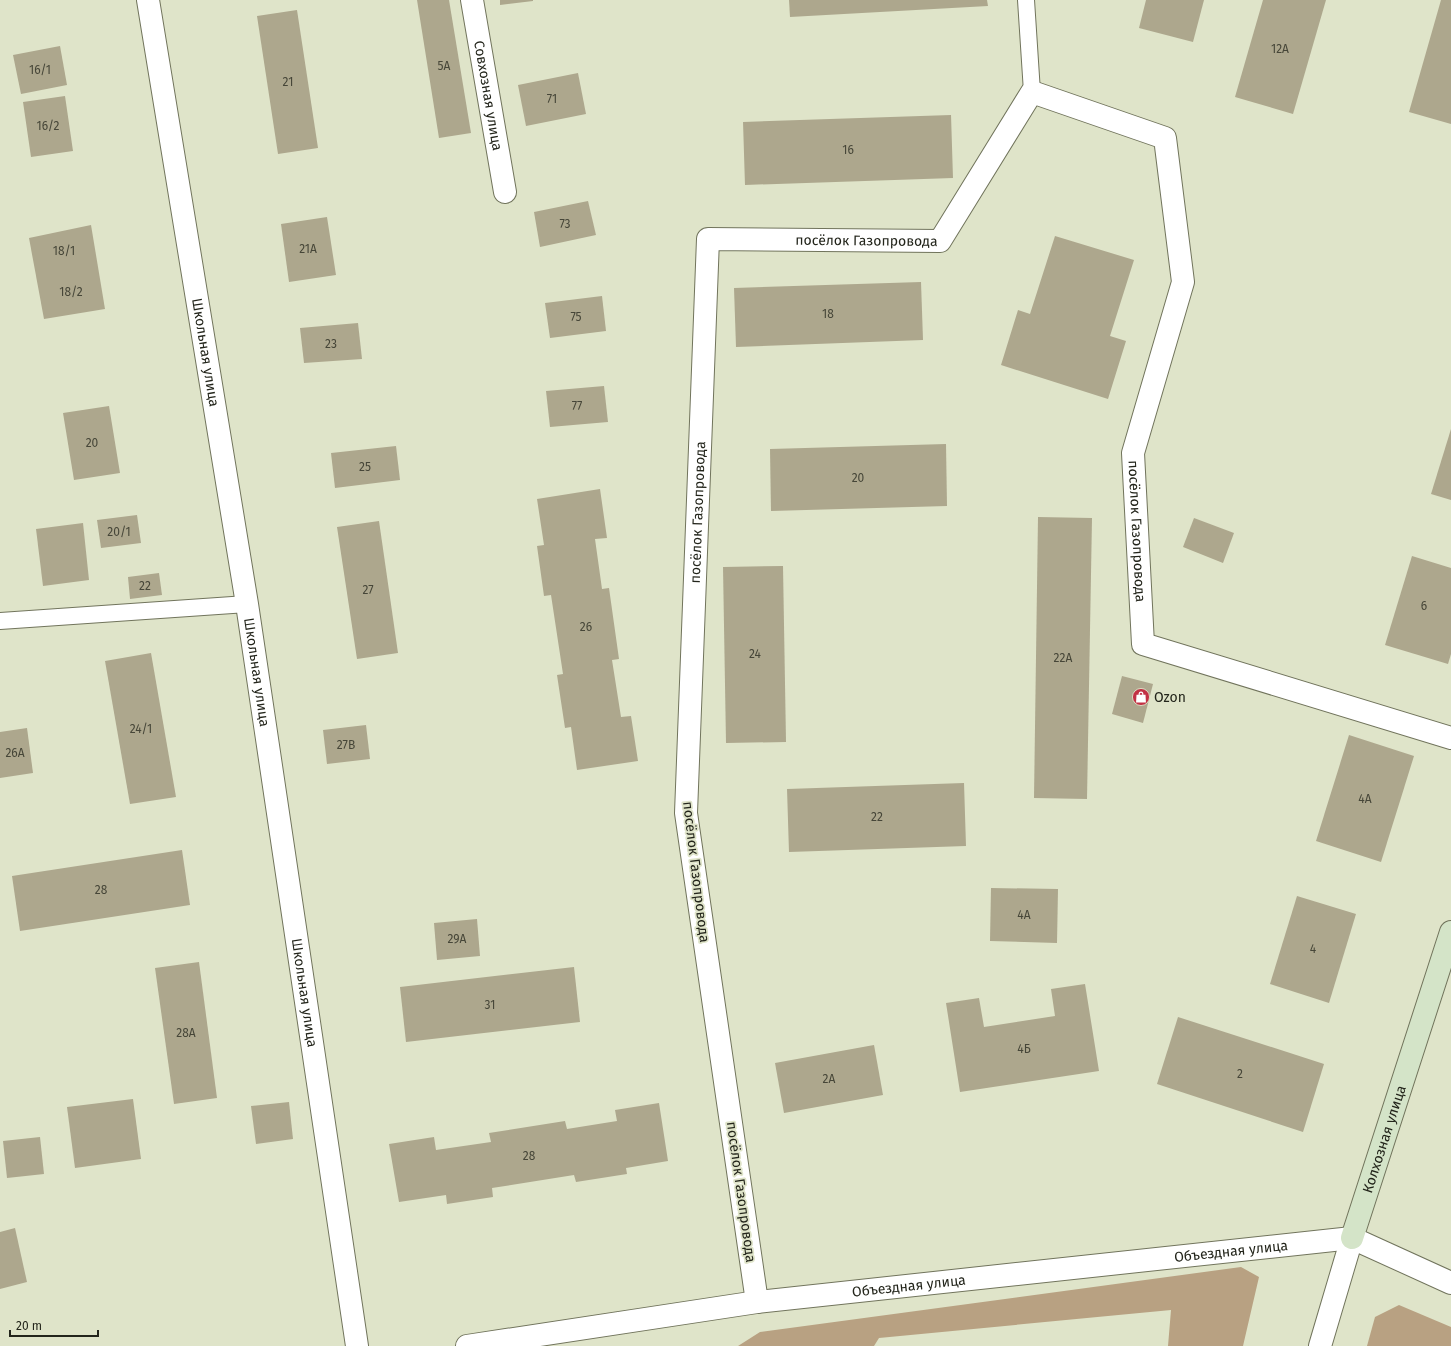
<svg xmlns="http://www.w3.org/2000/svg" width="1451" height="1346" font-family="'Fira Sans',sans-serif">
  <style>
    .forest { fill: #b8a182 }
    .building { fill: #ada78d }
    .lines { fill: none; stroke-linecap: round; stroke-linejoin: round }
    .lane-casing { stroke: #71745c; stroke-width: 18 }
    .street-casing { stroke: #71745c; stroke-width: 24 }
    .secondary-casing { stroke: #71745c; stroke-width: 24 }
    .lane { stroke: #fff; stroke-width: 16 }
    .street { stroke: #fff; stroke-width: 22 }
    .secondary { stroke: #d4e4c8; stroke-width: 22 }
    .labels { text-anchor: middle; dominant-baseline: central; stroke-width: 3.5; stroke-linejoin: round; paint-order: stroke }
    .number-label { font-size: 12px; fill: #464638 }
    .street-label { font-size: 14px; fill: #23251b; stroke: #dfe4c9 }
    .poi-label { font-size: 14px; fill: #23251b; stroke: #dfe4c9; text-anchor: start }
  </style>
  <rect width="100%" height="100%" fill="#dfe4c9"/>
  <g class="forest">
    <path d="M1241,1267L1259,1277L1243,1346H1168L1171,1310L879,1338L874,1346H738L760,1332Z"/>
    <path d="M1399,1305L1451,1327V1346H1367L1375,1317Z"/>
  </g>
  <g class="building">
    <path d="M417,0H449L471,133L439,138Z"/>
    <path d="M500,0H533V1L500,5Z"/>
    <path d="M789,0H987L988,6L790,17Z"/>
    <path d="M1146,0H1204L1193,42L1139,28Z"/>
    <path d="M1263,0H1326L1293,114L1235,97Z"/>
    <path d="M1441,0H1451V124L1409,112Z"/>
    <path d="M297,10L318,148L278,154L257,16Z"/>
    <path d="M60,46L67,85L21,94L13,55Z"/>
    <path d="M578,73L586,114L526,126L518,85Z"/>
    <path d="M65,96L73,151L31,157L23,102Z"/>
    <path d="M951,115L953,178L745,185L743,122Z"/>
    <path d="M588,201L596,235L540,247L534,212Z"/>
    <path d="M327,217L336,275L289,282L281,224Z"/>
    <path d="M91,225L105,309L44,319L29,238Z"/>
    <path d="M1055,236L1134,260L1110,336L1126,341L1108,399L1001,365L1018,310L1030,314Z"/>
    <path d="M921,282L923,340L736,347L734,288Z"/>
    <path d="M602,296L606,331L550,338L545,303Z"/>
    <path d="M358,323L362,359L304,363L300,328Z"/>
    <path d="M604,386L608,422L550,427L546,391Z"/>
    <path d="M109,406L120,473L74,480L63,413Z"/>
    <path d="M1451,429V500L1431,494Z"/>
    <path d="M946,444L947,506L771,511L770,449Z"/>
    <path d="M396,446L400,480L335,488L331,453Z"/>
    <path d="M600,489L607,538L595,539L602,589L609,588L619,659L612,660L621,717L631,716L638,761L577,770L571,727L565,728L557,675L563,674L551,595L544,596L537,546L544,545L537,499Z"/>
    <path d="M137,515L141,543L101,548L97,520Z"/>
    <path d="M1038,517L1092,518L1087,799L1034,798Z"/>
    <path d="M1194,518L1234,533L1223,563L1183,547Z"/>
    <path d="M379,521L398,653L357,659L337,527Z"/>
    <path d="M83,523L89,580L43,586L36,529Z"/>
    <path d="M1412,556L1451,568V654L1448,664L1385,645Z"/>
    <path d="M783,566L786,742L726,743L723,567Z"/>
    <path d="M159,573L162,595L130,599L128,577Z"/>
    <path d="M151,653L176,797L130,804L105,661Z"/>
    <path d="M1122,676L1153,684L1143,723L1112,714Z"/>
    <path d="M366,725L370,759L327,764L323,730Z"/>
    <path d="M27,728L33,773L0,778V732Z"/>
    <path d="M1349,735L1414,756L1381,862L1316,841Z"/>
    <path d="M964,783L966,846L789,852L787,789Z"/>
    <path d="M182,850L190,905L20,931L12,876Z"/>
    <path d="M991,888L1058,889L1057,943L990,941Z"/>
    <path d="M1297,896L1356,914L1329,1003L1270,984Z"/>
    <path d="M477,919L480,956L437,960L434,923Z"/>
    <path d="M199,962L217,1098L174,1104L155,968Z"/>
    <path d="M574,967L580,1022L406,1042L400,987Z"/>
    <path d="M1085,984L1099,1071L960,1092L946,1003L979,998L984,1027L1055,1016L1051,989Z"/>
    <path d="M1178,1017L1324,1064L1303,1132L1157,1084Z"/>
    <path d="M874,1045L883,1095L784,1113L775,1063Z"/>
    <path d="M133,1099L141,1159L75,1168L67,1107Z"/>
    <path d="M289,1102L293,1139L256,1144L251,1106Z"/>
    <path d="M659,1103L668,1161L626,1168L627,1174L576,1182L574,1175L492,1188L493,1197L447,1204L446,1195L399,1202L389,1144L434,1137L436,1150L491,1142L489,1133L565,1121L567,1129L617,1121L615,1110Z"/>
    <path d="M40,1137L44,1174L7,1178L3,1141Z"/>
    <path d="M15,1228L27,1282L0,1289V1232Z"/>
  </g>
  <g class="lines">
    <g class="lane-casing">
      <g id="lane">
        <path d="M1026,0L1032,92"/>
        <path d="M0,621L247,604"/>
      </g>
    </g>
    <g class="street-casing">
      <g id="street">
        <path id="s1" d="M148,0L247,604L357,1346"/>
        <path id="s2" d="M472,0L505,192"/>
        <path d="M1352,1238L1451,1283"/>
        <path id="s3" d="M757,1302L686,813L708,239L940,241L1032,92L1165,138L1183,282L1133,453L1143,644L1451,738"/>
        <path id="s4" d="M467,1346L757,1302L1352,1238"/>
        <path d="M1320,1346L1352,1238"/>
      </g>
    </g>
    <g class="secondary-casing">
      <g id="secondary">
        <path id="s5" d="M1352,1238L1451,932"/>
      </g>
    </g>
    <use href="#lane" class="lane"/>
    <use href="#street" class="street"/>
    <use href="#secondary" class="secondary"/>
  </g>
  <defs>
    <g id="shop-disc" transform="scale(0.9)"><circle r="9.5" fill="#c23144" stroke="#dfe4c9"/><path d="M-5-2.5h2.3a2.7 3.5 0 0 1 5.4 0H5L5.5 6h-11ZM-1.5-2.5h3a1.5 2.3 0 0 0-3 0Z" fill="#fff"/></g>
  </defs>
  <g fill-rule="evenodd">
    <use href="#shop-disc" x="1141" y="697"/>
  </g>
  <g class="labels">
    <g class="number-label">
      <text x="1280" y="49">12А</text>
      <text x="444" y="66">5А</text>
      <text x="40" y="70">16/1</text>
      <text x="288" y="82">21</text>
      <text x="552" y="99">71</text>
      <text x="48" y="126">16/2</text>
      <text x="848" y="150">16</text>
      <text x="565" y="224">73</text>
      <text x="308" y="249">21А</text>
      <text x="64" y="251">18/1</text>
      <text x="71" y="292">18/2</text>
      <text x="828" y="314">18</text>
      <text x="576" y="317">75</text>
      <text x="331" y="344">23</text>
      <text x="577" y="406">77</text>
      <text x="92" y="443">20</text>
      <text x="365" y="467">25</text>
      <text x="858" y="478">20</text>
      <text x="119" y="532">20/1</text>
      <text x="145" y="586">22</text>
      <text x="368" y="590">27</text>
      <text x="1424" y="606">6</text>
      <text x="586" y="627">26</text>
      <text x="755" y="654">24</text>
      <text x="1063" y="658">22А</text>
      <text x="141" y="729">24/1</text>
      <text x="346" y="745">27В</text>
      <text x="15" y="753">26А</text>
      <text x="1365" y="799">4А</text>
      <text x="877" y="817">22</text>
      <text x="101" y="890">28</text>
      <text x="1024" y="915">4А</text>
      <text x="457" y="939">29А</text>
      <text x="1313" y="949">4</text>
      <text x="490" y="1005">31</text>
      <text x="186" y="1033">28А</text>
      <text x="1024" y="1049">4Б</text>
      <text x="1240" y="1074">2</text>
      <text x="829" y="1079">2А</text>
      <text x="529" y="1156">28</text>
    </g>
    <g class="street-label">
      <text stroke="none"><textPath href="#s2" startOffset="97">Совхозная улица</textPath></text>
      <text stroke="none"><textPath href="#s3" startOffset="1227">посёлок Газопровода</textPath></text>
      <text stroke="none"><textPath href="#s1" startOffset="357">Школьная улица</textPath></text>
      <text stroke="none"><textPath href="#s3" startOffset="795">посёлок Газопровода</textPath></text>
      <text stroke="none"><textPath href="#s3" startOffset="2018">посёлок Газопровода</textPath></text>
      <text stroke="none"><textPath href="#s1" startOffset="681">Школьная улица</textPath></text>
      <text transform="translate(696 872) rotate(83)">посёлок Газопровода</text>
      <text stroke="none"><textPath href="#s1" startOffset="1005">Школьная улица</textPath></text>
      <text stroke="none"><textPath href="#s5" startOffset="104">Колхозная улица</textPath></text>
      <text transform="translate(741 1192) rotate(82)">посёлок Газопровода</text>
      <text stroke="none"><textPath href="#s4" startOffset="770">Объездная улица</textPath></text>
      <text stroke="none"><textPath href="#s4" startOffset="446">Объездная улица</textPath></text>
    </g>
    <g class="poi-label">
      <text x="1154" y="697">Ozon</text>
    </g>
  </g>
  <path d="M10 1330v6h88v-6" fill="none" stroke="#23251b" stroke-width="2"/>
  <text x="16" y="1330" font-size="12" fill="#23251b" stroke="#dfe4c9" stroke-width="3" paint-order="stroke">20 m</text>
</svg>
